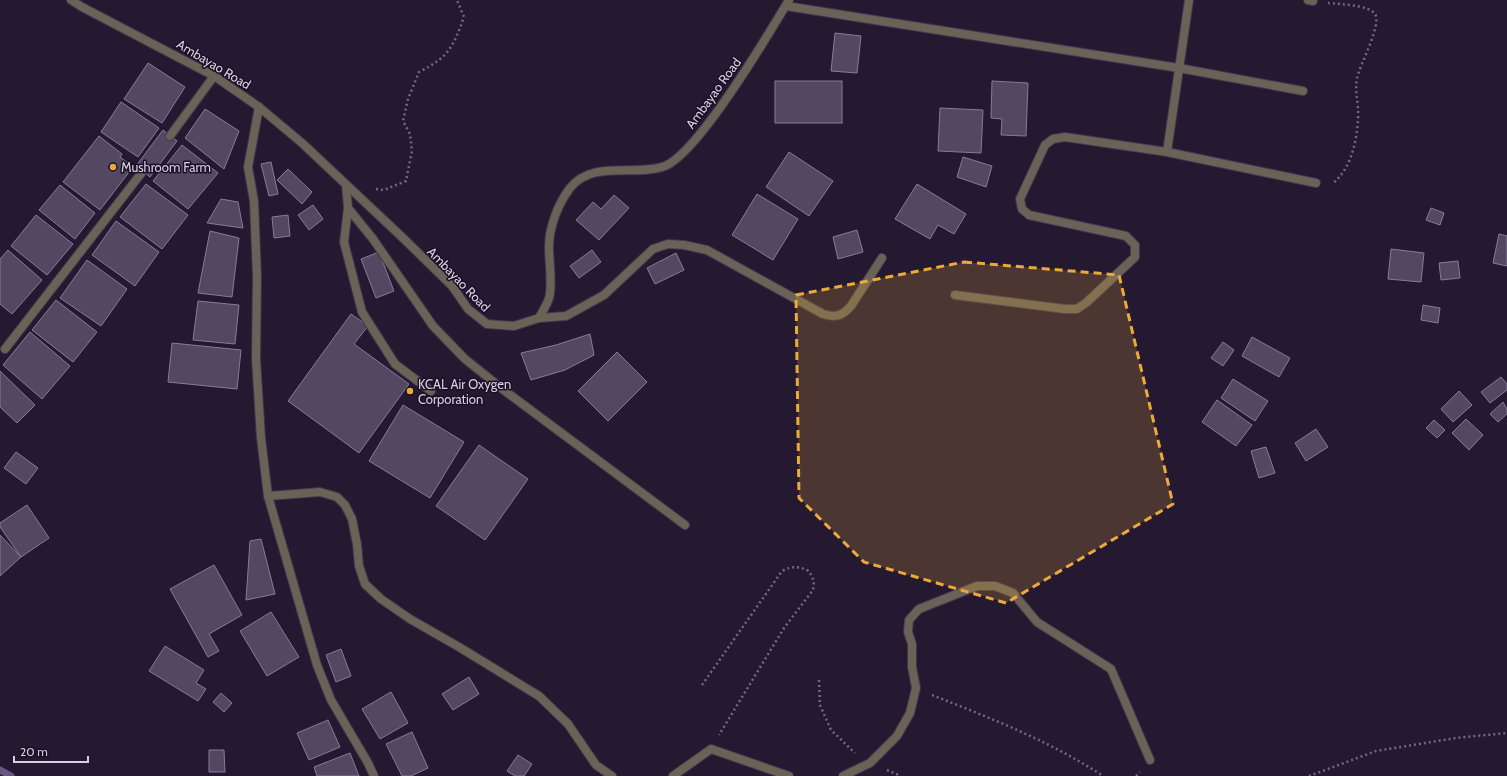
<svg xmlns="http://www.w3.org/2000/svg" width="1507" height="776" font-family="Cabin,sans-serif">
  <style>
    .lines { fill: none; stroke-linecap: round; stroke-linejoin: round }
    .stream { stroke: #6a5781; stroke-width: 7 }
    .building { fill: #534762; stroke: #887b99 }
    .service-casing { stroke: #40364d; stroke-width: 10 }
    .minor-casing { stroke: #40364d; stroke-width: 10 }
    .path { stroke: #736a7f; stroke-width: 2.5; stroke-dasharray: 2 3; stroke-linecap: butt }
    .service { stroke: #6a6256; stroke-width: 8 }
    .minor { stroke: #6a6256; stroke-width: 8 }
    .marked { fill: #ebaa39; fill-opacity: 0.2; stroke: #ebaa39; stroke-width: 3; stroke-dasharray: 8 5; stroke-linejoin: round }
    .poi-dot { fill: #ebaa39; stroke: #1b1027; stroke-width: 1.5 }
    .labels { text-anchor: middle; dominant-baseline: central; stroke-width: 3; stroke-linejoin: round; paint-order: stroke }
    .street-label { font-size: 13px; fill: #d6cfe0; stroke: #1b1027 }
    .poi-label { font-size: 13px; fill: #d6cfe0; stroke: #1b1027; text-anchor: start }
  </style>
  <rect width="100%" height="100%" fill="#241931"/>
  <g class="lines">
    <path class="stream" d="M0,770L11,776"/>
  </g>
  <g class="building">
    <path d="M835,33L861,36L857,73L831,71Z"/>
    <path d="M148,63L185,87L162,123L124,99Z"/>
    <rect x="775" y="81" width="67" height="42"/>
    <path d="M992,81L1028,83L1026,136L1001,135L1002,119L991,118Z"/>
    <path d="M121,102L159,128L138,157L101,132Z"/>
    <path d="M940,108L983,110L981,153L938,151Z"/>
    <path d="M205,109L239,131L224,169L185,138Z"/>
    <path d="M163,130L177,141L150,177L136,166Z"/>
    <path d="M99,136L122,154L120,157L133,167L100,210L63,182Z"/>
    <path d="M182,145L218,173L188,209L153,181Z"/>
    <path d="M789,152L833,181L809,216L766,187Z"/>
    <path d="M963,157L992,166L986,187L957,177Z"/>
    <path d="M271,162L278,194L269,196L261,164Z"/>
    <path d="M288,169L312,192L302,204L277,180Z"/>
    <path d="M146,184L188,215L162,249L120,217Z"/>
    <path d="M917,184L966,214L954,234L938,225L930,239L895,219Z"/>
    <path d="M60,185L95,213L75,239L39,210Z"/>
    <path d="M757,194L798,219L773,260L732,235Z"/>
    <path d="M614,195L629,208L599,240L576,220L593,202L601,209Z"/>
    <path d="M221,199L238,202L243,228L207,223Z"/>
    <path d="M313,205L323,219L309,230L298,215Z"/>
    <path d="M1431,208L1444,213L1440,225L1426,220Z"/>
    <path d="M36,215L73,244L47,275L11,246Z"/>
    <path d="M288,215L290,236L274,238L272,217Z"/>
    <path d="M116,221L159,252L135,286L92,255Z"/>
    <path d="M857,230L863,252L838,259L833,237Z"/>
    <path d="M210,231L239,238L232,297L198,293Z"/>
    <path d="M1499,234L1507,236V266L1493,263Z"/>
    <path d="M1391,249L1424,253L1421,282L1388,279Z"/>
    <path d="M8,250L42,280L12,314L0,304V259Z"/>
    <path d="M592,250L601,262L579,278L570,266Z"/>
    <path d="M379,252L394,291L376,298L361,259Z"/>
    <path d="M676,253L684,270L655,284L647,268Z"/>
    <path d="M87,260L127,289L101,326L60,298Z"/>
    <path d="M1458,261L1460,278L1441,280L1439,263Z"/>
    <path d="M56,300L97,332L73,362L32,330Z"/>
    <path d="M198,301L239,305L235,344L193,340Z"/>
    <path d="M1423,305L1440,308L1438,323L1421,320Z"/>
    <path d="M351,314L368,326L354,344L409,384L359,453L288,401Z"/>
    <path d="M30,332L70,366L42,399L3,365Z"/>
    <path d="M590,334L594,355L565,370L531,380L521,353L556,345Z"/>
    <path d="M1252,337L1290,358L1279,377L1242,356Z"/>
    <path d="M1223,342L1234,350L1223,366L1211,358Z"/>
    <path d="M172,343L241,350L237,389L168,382Z"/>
    <path d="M617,352L647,382L608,421L578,391Z"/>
    <path d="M0,371L35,405L17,423L0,407Z"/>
    <path d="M1501,377L1507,384V390L1490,403L1481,392Z"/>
    <path d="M1233,379L1268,401L1255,421L1221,398Z"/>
    <path d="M1459,391L1472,405L1453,422L1441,409Z"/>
    <path d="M1217,400L1252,425L1236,446L1202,422Z"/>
    <path d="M1503,402L1507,409V414L1498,422L1490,414Z"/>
    <path d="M403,405L464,442L430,498L369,461Z"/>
    <path d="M1466,419L1483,435L1469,450L1452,433Z"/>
    <path d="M1434,420L1445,430L1437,438L1426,428Z"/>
    <path d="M1316,429L1328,447L1306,461L1295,443Z"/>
    <path d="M479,445L528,479L485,540L436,506Z"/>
    <path d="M1266,447L1275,473L1259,478L1251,451Z"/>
    <path d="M16,452L38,468L26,484L4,468Z"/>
    <path d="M27,505L49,538L21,557L0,527V523Z"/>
    <path d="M0,535L21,557L0,576Z"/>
    <path d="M261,539L275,594L246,600L250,541Z"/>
    <path d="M214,565L242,615L209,634L219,651L208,657L170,589Z"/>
    <path d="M271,612L299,657L267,676L240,631Z"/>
    <path d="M165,646L204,670L196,683L206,689L198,701L149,671Z"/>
    <path d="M341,649L351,676L336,682L326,655Z"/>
    <path d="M469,677L479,694L453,710L442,694Z"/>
    <path d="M391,692L408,723L380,739L362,709Z"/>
    <path d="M221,693L232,703L224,712L213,702Z"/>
    <path d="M328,720L340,747L309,760L297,733Z"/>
    <path d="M412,732L428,768L411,776H402L386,744Z"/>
    <path d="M209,750H224L225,772H209Z"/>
    <path d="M350,753L359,776H317L314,767Z"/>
    <path d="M518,755L532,764L524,776H515L507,771Z"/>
  </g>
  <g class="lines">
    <g class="service-casing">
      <g id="service">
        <path d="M170,136L214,76"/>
        <path d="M348,208L344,242L362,312L395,364L431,391"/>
        <path d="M5,349L143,171"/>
      </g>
    </g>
    <g class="minor-casing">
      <g id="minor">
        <path d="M71,0L82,7L214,76L259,107L302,143L403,238L452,286L468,309L487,324L514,326L539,318C543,310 550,301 550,293C552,278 549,262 549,247C549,227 558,204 570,188C593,159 635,177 665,166C699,152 768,35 789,0"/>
        <path d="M1308,0L1313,1"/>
        <path d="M786,6L1179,68L1303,91"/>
        <path d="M259,107L248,167L254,201L257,276L256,359L261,438L268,496L317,665L331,700L368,763L374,776"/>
        <path d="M1167,152L1189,0"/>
        <path d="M346,185L348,208L373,239L433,326L465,359L505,391L685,525"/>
        <path d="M955,295L1065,309H1077L1087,302L1135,257V245L1126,236L1029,215L1022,209L1020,199L1045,145L1053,139L1065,137L1167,152L1316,183"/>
        <path d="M539,318L566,316L604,295L653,249L668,244L684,245L707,250L823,314C836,318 842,316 851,306L882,258"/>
        <path d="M268,496L320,492L337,497L345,505L352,519L357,544L359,566L365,584L381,599L410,619L459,647L539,696L568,724L596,765L612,776"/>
        <path d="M673,776L711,749L789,776"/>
        <path d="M843,776L870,763L897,736L910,713L916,688L912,667V644L908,632L909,620L919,609L977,586H995L1013,593L1037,622L1111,669L1150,760"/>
      </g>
    </g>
    <g class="path">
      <path d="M1328,3C1339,4 1369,5 1375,14C1382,25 1360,64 1357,78C1355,89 1357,97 1358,108C1359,132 1353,168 1333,183"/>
      <path d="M376,189L384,190L406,181L412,151L410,134L403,121L408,99L419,72C449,57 453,47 464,17L457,0"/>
      <path d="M819,680L820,705L831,730L855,753"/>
      <path d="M702,685L782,571C792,566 798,566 809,571L814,581L813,590L784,628L719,735"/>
      <path d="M932,695C990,718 1050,741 1103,776"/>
      <path d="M887,770L901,776"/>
      <path d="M1136,776L1140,772"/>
      <path d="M1309,776L1376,751L1456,738L1507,733"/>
    </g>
    <use href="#service" class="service"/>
    <use href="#minor" class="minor"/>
  </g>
  <path class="marked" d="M964,262L1119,275L1173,504L1006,603L864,562L799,498L796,295Z"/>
  <g class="poi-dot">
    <circle cx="113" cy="167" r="4"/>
    <circle cx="410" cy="391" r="4"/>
  </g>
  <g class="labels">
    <g class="street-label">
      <text transform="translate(214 64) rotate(31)">Ambayao Road</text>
      <text transform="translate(713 93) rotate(-54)">Ambayao Road</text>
      <text transform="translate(459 279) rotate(46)">Ambayao Road</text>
    </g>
    <g class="poi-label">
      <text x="121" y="167">Mushroom Farm</text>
      <text x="418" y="384">KCAL Air Oxygen<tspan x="418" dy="15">Corporation</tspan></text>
    </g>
  </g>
  <path d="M14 756v6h74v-6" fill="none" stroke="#d6cfe0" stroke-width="2"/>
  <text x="20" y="756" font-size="12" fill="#d6cfe0" stroke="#1b1027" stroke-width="3" paint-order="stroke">20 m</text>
</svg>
